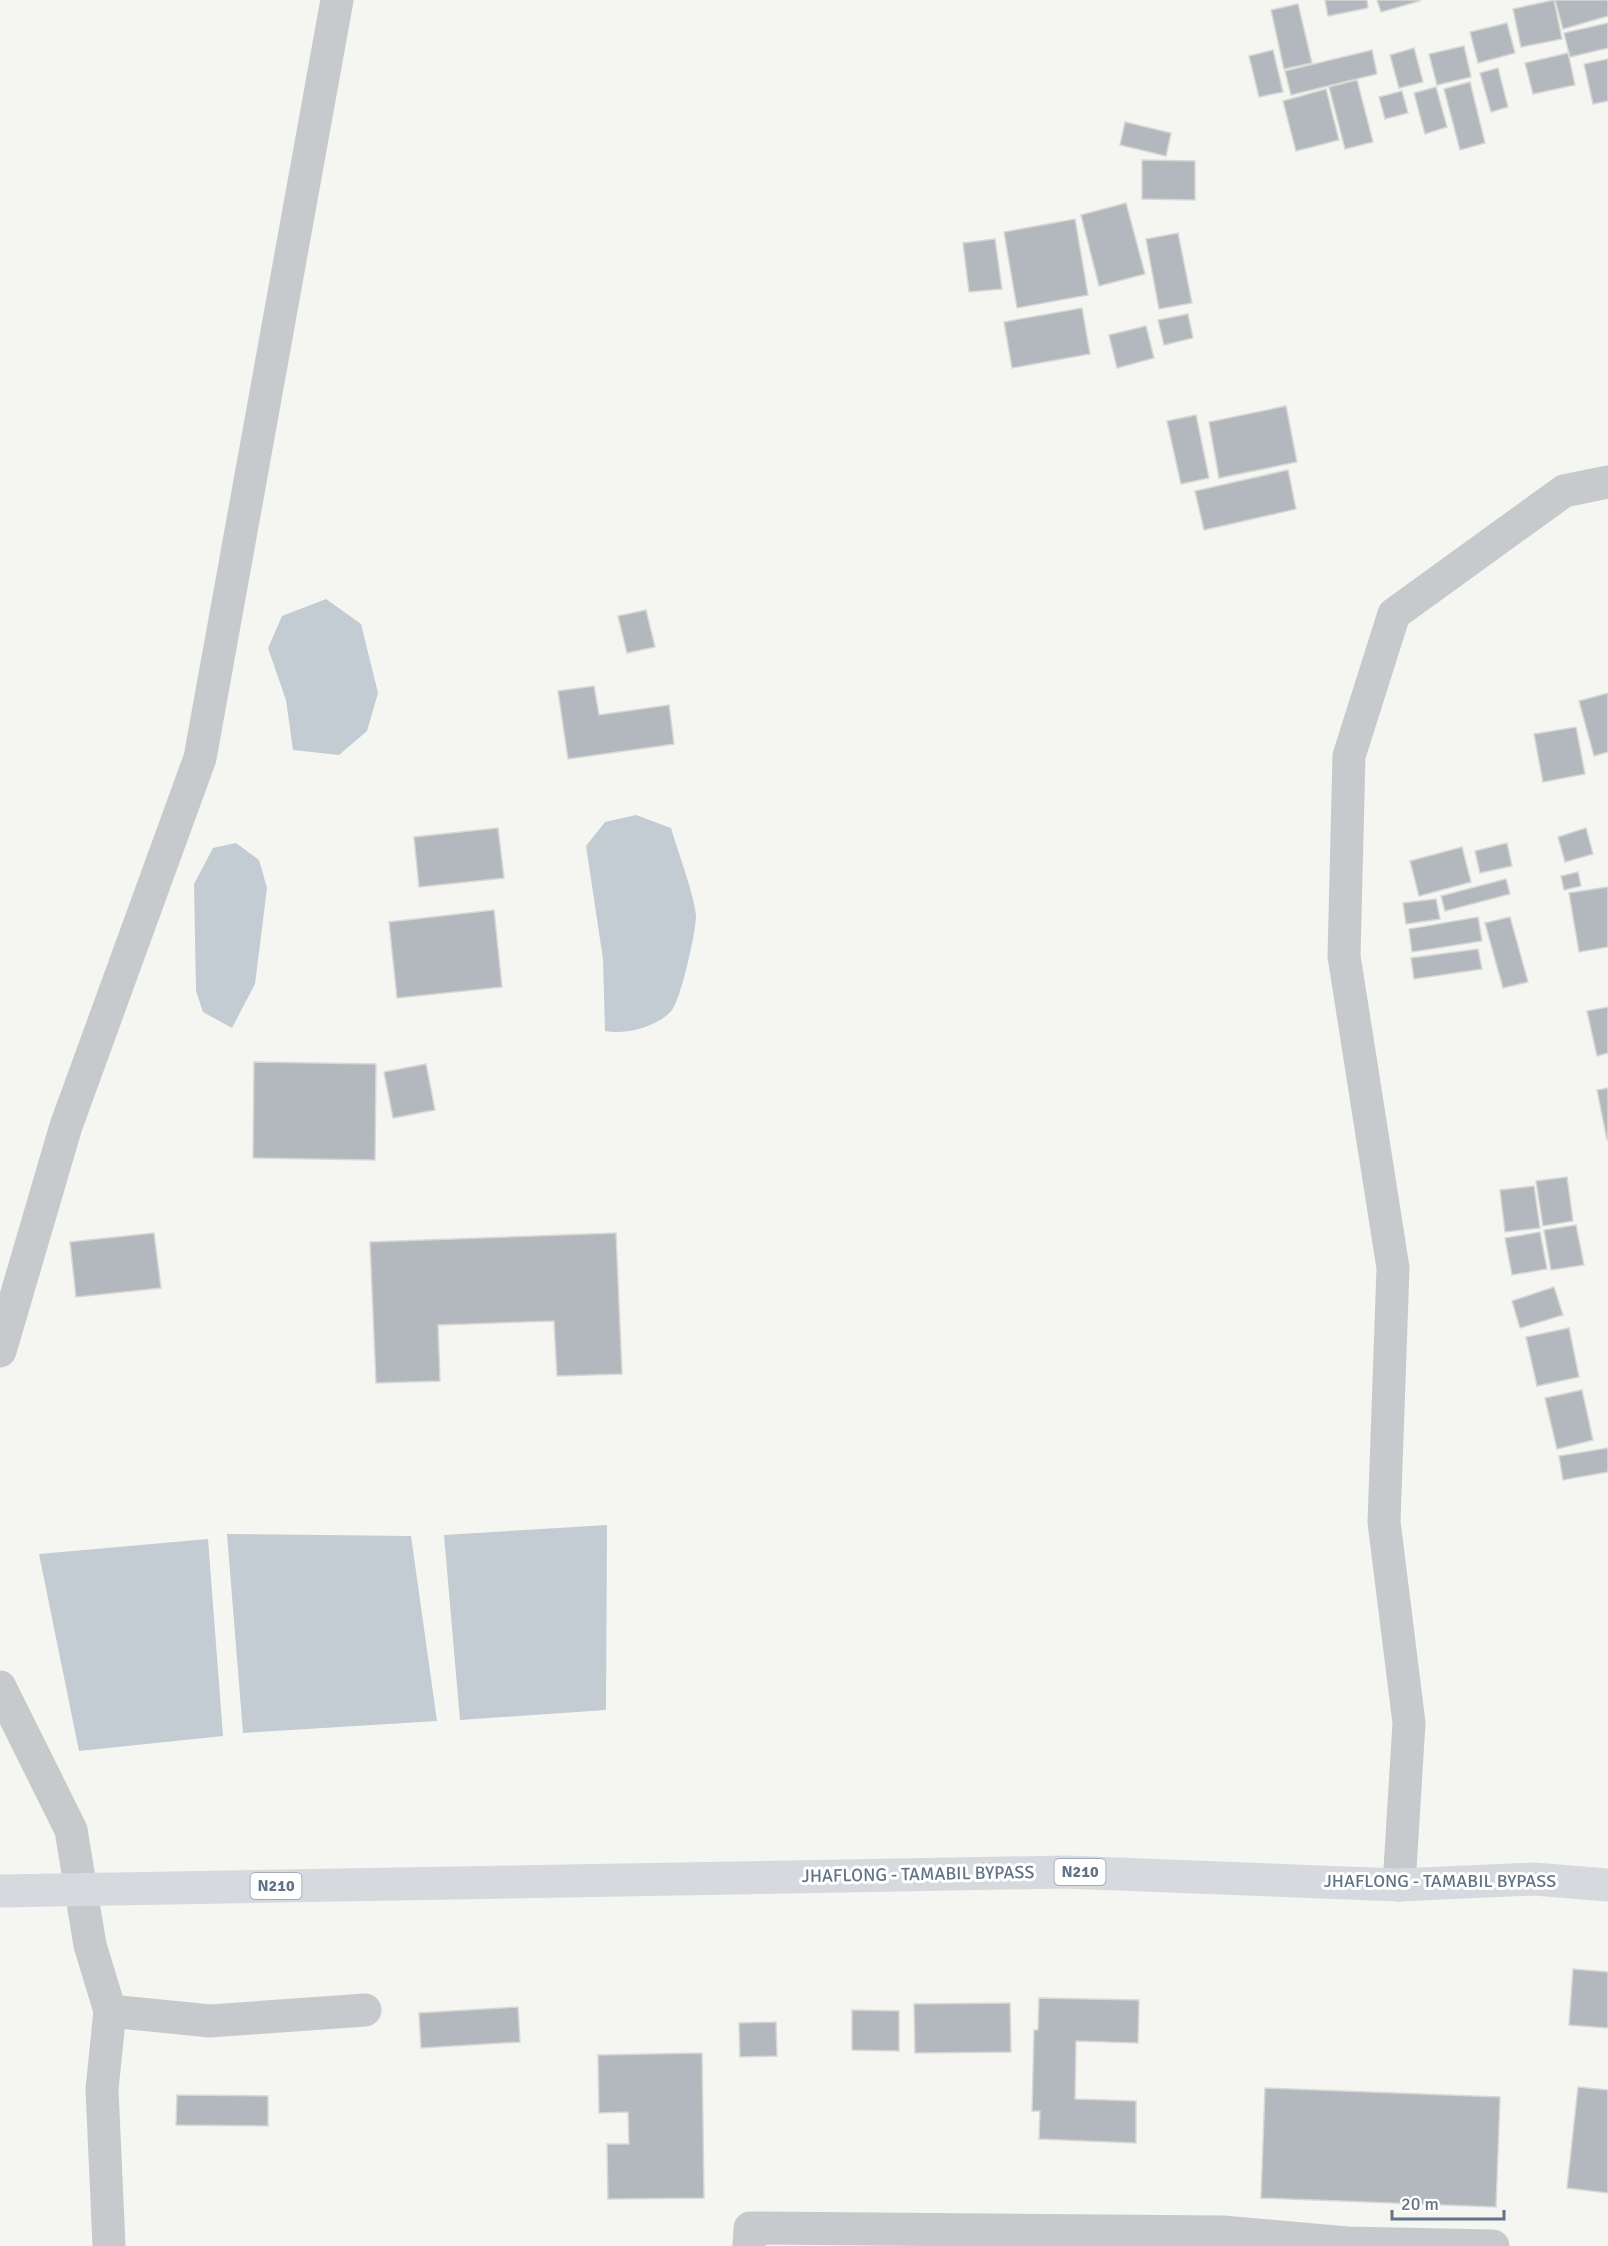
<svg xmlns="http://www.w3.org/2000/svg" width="1608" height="2246" font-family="Signika,sans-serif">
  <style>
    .water { fill: #c2ccd2 }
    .building { fill: #b2b8be; stroke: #d7d7d4; stroke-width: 1.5 }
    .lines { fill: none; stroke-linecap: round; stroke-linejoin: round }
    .minor { stroke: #c7cacd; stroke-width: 33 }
    .highway { stroke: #d6dadf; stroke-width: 33 }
    .labels { text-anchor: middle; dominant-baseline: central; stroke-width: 6; stroke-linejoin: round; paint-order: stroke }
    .shield { fill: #fff; stroke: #919daa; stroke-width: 1.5 }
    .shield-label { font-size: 16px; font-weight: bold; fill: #627385 }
    .street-label { font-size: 18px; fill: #627385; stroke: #fff }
  </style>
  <rect width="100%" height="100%" fill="#f5f6f1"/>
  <g class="water">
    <path d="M326,599L361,624L378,693L367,731L339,755L293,750L286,700L268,648L282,616Z"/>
    <path d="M636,815L671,828C677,849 695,897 696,916C696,932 681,999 672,1010C658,1027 625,1035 605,1031L603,959L586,846L605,822Z"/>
    <path d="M236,843L259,860L267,888L255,984L232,1028L203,1012L196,991L194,884L213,848Z"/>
    <path d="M607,1525L606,1710L460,1720L444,1535Z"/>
    <path d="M227,1534L411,1536L437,1721L243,1733Z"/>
    <path d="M208,1539L223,1736L79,1751L39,1554Z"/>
  </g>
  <g class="building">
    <path d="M1325,0H1367L1368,8L1328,16Z"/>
    <path d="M1377,0H1420V1L1381,12Z"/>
    <path d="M1554,0L1562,39L1521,47L1513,9Z"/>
    <path d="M1555,0H1608V16L1563,29Z"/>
    <path d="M1298,4L1312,63L1284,69L1271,10Z"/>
    <path d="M1507,23L1515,53L1478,63L1470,32Z"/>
    <path d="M1608,23V48L1570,57L1564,33Z"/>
    <path d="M1464,46L1471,77L1437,85L1429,54Z"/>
    <path d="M1414,48L1423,82L1399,88L1390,55Z"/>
    <path d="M1273,50L1283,92L1259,97L1249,56Z"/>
    <path d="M1372,50L1377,74L1291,95L1285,71Z"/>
    <path d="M1568,53L1575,85L1533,94L1525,63Z"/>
    <path d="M1608,59V101L1593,104L1584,64Z"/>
    <path d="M1498,68L1508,107L1491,112L1480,73Z"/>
    <path d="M1357,80L1373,142L1345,149L1329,87Z"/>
    <path d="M1470,82L1485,143L1460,150L1444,89Z"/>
    <path d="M1436,87L1447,127L1425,134L1414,93Z"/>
    <path d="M1326,89L1339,140L1296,151L1283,101Z"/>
    <path d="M1402,91L1408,113L1385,119L1379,97Z"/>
    <path d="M1125,122L1171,133L1166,156L1120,145Z"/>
    <path d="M1142,160L1195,161V200L1142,199Z"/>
    <path d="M1126,203L1145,274L1099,286L1081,215Z"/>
    <path d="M1075,219L1088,295L1017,308L1004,232Z"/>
    <path d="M1178,233L1192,303L1159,309L1146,239Z"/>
    <path d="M995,239L1002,289L969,292L963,243Z"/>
    <path d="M1082,308L1090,354L1012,368L1004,322Z"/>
    <path d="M1188,314L1193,338L1164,345L1158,320Z"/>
    <path d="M1146,326L1154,358L1117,368L1109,335Z"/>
    <path d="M1286,406L1297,462L1219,478L1209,422Z"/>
    <path d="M1196,415L1209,478L1181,484L1167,421Z"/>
    <path d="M1288,470L1296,509L1204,530L1195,491Z"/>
    <path d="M646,610L655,647L627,653L618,616Z"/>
    <path d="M594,686L599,715L669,705L674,744L568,759L558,691Z"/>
    <path d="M1608,693V752L1594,756L1579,701Z"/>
    <path d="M1576,727L1585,774L1543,782L1534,734Z"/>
    <path d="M498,828L504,878L419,887L414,837Z"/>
    <path d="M1586,828L1593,854L1565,862L1558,837Z"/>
    <path d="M1507,843L1512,866L1480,873L1475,851Z"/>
    <path d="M1462,847L1471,882L1419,896L1410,861Z"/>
    <path d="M1578,872L1581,886L1564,890L1561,876Z"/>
    <path d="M1506,879L1510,894L1445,911L1441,896Z"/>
    <path d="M1608,887V947L1579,952L1569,893Z"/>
    <path d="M1436,899L1440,919L1406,924L1403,903Z"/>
    <path d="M494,910L502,987L397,998L389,922Z"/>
    <path d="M1478,917L1482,941L1412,952L1409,929Z"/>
    <path d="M1510,917L1528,982L1503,988L1485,923Z"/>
    <path d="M1478,949L1482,969L1414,979L1411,958Z"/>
    <path d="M1608,1007V1053L1597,1056L1587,1011Z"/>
    <path d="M254,1062L376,1064L375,1160L253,1158Z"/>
    <path d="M426,1064L435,1110L393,1118L384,1072Z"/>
    <path d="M1608,1088V1140H1607L1597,1090Z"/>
    <path d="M1567,1177L1573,1221L1543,1226L1536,1181Z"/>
    <path d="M1534,1186L1540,1228L1505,1232L1500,1190Z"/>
    <path d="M1576,1225L1584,1265L1551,1270L1544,1230Z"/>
    <path d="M1540,1232L1547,1269L1512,1275L1505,1238Z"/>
    <path d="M154,1233L161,1288L76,1297L70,1242Z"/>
    <path d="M616,1233L622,1374L557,1376L554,1321L438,1325L440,1381L376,1383L370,1242Z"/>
    <path d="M1554,1287L1563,1315L1520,1328L1512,1301Z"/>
    <path d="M1569,1328L1579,1377L1537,1386L1526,1337Z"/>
    <path d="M1582,1390L1593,1440L1557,1449L1545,1398Z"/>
    <path d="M1608,1448V1472L1563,1480L1559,1456Z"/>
    <path d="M1573,1969L1608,1972V2028L1569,2025Z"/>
    <path d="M1039,1998L1139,2000L1138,2043L1076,2041L1075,2099L1136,2101V2143L1039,2139L1040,2111H1032L1034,2030H1038Z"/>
    <path d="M1010,2003L1011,2052L915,2053L914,2004Z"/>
    <path d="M518,2007L520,2042L421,2048L419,2013Z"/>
    <path d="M852,2010L899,2011V2051L852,2050Z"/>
    <path d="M776,2022L777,2056L740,2057L739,2023Z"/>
    <path d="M702,2053L704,2198L608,2199L607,2144H629L628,2112L599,2113L598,2055Z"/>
    <path d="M1578,2087L1608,2090V2193L1567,2188Z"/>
    <path d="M1265,2088L1500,2097L1496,2207L1261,2198Z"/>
    <path d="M177,2095L268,2096V2126L176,2125Z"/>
  </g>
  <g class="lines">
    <g class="minor">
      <path d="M0,1351L66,1126L200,758L337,0"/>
      <path d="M0,1687L71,1830L90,1945L110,2011L102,2089L109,2246"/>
      <path d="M1399,1885L1409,1723L1384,1522L1393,1268L1344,956L1349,756L1394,614L1564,491L1608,482"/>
      <path d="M110,2011L210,2021L365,2010"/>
      <path d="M749,2246L750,2228L1223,2232L1347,2243L1493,2246"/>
    </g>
    <path class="highway" d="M0,1891L1066,1872L1399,1885L1534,1879L1608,1885"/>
  </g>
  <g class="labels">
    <g class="shield">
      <rect x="1054.5" y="1859" width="51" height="26" rx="4.5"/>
      <rect x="250.5" y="1873" width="51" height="26" rx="4.5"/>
    </g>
    <g class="shield-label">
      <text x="1080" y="1872">N210</text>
      <text x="276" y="1886">N210</text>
    </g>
    <g class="street-label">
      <text transform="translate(918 1874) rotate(-1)">JHAFLONG - TAMABIL BYPASS</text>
      <text x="1440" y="1881">JHAFLONG - TAMABIL BYPASS</text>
    </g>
  </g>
  <path d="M1392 2210v9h112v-9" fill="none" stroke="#627385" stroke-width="3"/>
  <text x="1401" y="2210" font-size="18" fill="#627385" stroke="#ffffff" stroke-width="4.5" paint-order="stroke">20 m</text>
</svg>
